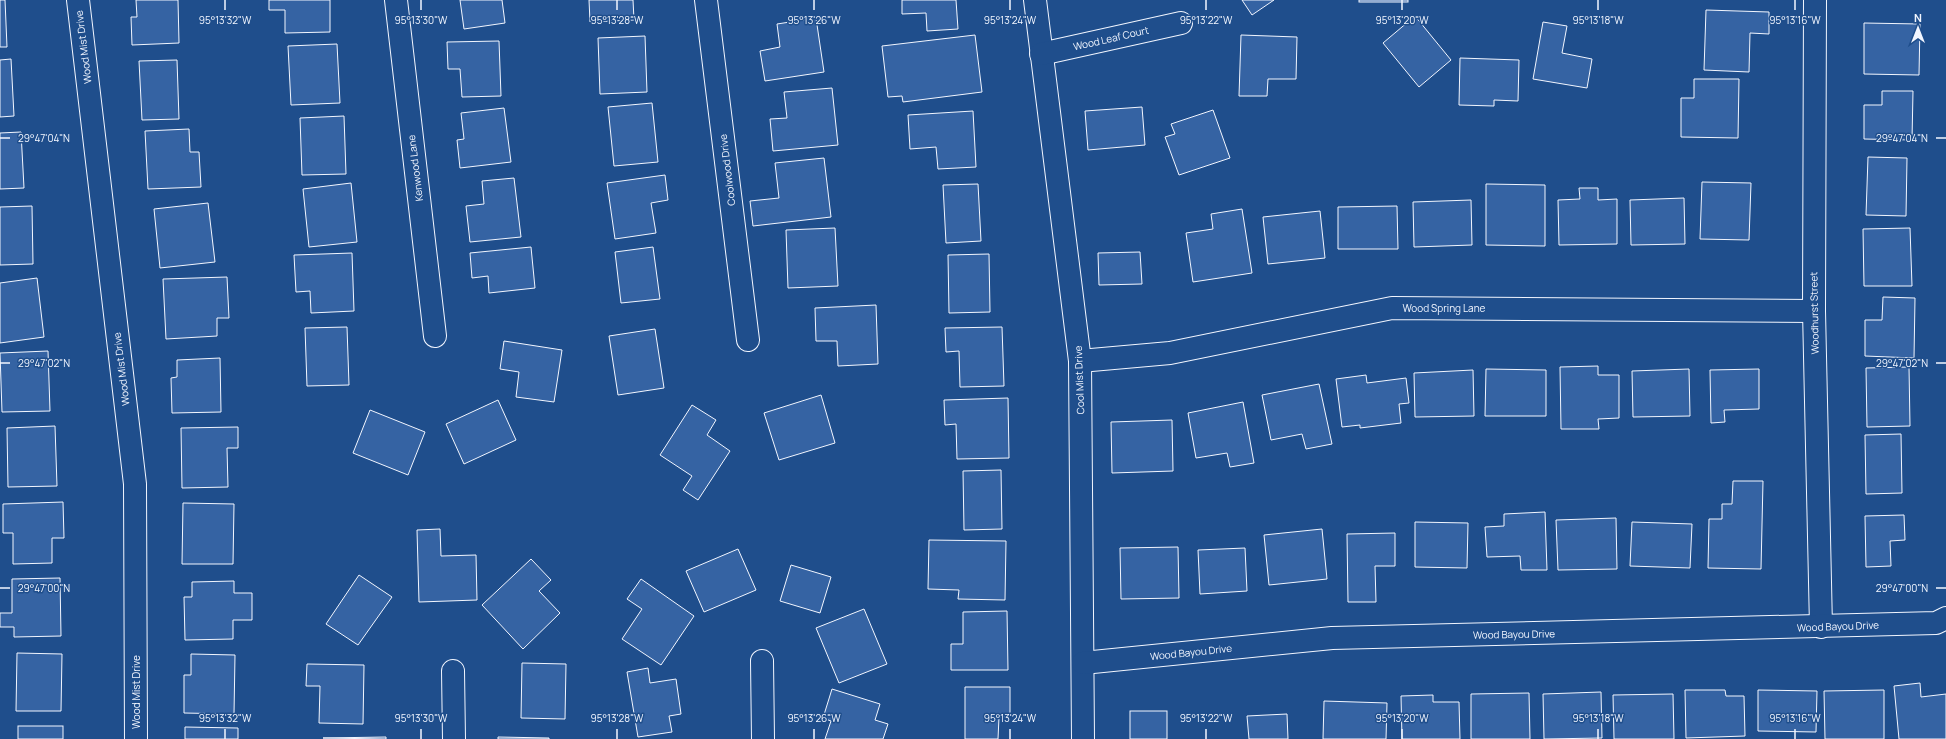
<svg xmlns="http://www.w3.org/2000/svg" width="1946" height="739" font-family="Manrope,sans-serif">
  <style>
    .building { fill: #3563a3; stroke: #f2f6ff }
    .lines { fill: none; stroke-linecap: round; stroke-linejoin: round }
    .street-casing { stroke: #f2f6ff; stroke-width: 24 }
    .street { stroke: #1f4e8c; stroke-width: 22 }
    .ticks { fill: none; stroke: #f2f6ff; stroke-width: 1.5 }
    .labels { text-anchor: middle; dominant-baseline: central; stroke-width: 3; stroke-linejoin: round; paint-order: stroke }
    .street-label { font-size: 10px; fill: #f2f6ff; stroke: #1f4e8c }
    .ticks-label { font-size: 10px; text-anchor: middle; fill: #f2f6ff; stroke: #1f4e8c; stroke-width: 3; stroke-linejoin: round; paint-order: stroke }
  </style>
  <rect width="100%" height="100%" fill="#1f4e8c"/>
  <g class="building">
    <path d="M0,0H5L7,47H0Z"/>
    <path d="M136,0H178L179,43L132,45L131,17H137Z"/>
    <path d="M269,0H330V32L285,33V10H269Z"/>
    <path d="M460,0H502L505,23L464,29Z"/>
    <path d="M589,0H633L634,20L590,22Z"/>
    <path d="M902,0H956L958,29L927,31L926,13L902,14Z"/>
    <path d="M1242,0H1274L1252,15Z"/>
    <rect x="1359" y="0" width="49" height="2"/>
    <path d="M1706,10L1769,12V34L1750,33L1749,72L1704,70Z"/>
    <path d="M1415,16L1451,60L1419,87L1383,43Z"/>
    <path d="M816,18L824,72L765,81L760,51L780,47L777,24Z"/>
    <path d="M1543,22L1567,26L1562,53L1592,59L1587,88L1533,79Z"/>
    <path d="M1864,23L1920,24L1919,75L1864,74Z"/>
    <path d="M975,35L982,92L903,102L902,96L888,97L882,46Z"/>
    <path d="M1241,35L1297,37L1296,79H1268L1267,96H1239Z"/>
    <path d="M645,36L647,92L600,94L598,38Z"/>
    <path d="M499,41L501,96L462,97L460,69H448L447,42Z"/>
    <path d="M337,44L340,103L291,105L288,46Z"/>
    <path d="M1460,58L1519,60L1518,101L1494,100V106L1459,105Z"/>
    <path d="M11,59L14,116L0,117V60Z"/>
    <path d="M177,60L179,119L142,120L139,61Z"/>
    <path d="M1694,79H1739L1738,138L1681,137V98H1694Z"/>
    <path d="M832,88L838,145L773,151L770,119L787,118L784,92Z"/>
    <path d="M1882,91H1913L1912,140L1864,139V105H1882Z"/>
    <path d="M652,103L658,162L614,166L608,107Z"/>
    <path d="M1142,107L1145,145L1088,150L1085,111Z"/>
    <path d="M504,108L511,162L460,168L457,140L464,139L461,113Z"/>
    <path d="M1213,110L1230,158L1179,175L1165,137L1175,134L1171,124Z"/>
    <path d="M973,111L976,167L938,169L936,147L910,149L908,115Z"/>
    <path d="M344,116L346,174L302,175L300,118Z"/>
    <path d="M189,129L190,152H199L201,187L148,189L145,131Z"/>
    <path d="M21,132L24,188L0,189V133Z"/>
    <path d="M1868,157L1907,158L1906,216L1866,215Z"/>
    <path d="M824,158L831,217L753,226L750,201L779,198L775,163Z"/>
    <path d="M665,175L668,200L651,203L656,233L615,239L607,183Z"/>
    <path d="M514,178L521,237L470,242L466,206L484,204L482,181Z"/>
    <path d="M1702,182L1751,183L1749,240L1700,239Z"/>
    <path d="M351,183L357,242L309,247L303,189Z"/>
    <path d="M978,184L981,241L946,243L943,185Z"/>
    <path d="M1486,184L1545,185V246L1486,245Z"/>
    <path d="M1579,188H1598V200L1617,199V244L1559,245L1558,200L1580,199Z"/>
    <path d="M1684,198L1685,244L1631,245L1630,200Z"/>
    <path d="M1471,200L1472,245L1414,247L1413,202Z"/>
    <path d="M208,203L215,262L160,268L154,209Z"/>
    <path d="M32,206L33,264L0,265V207Z"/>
    <path d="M1397,206L1398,249H1338V207Z"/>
    <path d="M1242,209L1252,273L1193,282L1186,233L1213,229L1211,214Z"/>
    <path d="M1320,211L1325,258L1268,264L1263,217Z"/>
    <path d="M835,228L838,286L788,288L786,230Z"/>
    <path d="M1910,228L1912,286H1864L1863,229Z"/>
    <path d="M531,247L535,288L489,293L488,276L472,278L470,253Z"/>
    <path d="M653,247L660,299L621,303L615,252Z"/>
    <path d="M1140,252L1142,284L1099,285L1098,253Z"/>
    <path d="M352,253L354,311L311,313L310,291L296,292L294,255Z"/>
    <path d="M989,254L990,312L949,313L948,255Z"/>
    <path d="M227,277L229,318H217V336L166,339L163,279Z"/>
    <path d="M37,278L44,337L0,343V283Z"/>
    <path d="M1883,297L1915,298L1914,358L1865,356V320H1882Z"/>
    <path d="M876,305L878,364L838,366L837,341H816L815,308Z"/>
    <path d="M347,327L349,385L307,386L305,328Z"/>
    <path d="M1002,327L1004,386L960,387L959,351L946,352L945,328Z"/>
    <path d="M655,329L664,388L618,395L609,336Z"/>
    <path d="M504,341L562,350L554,402L516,397L519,372L500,369Z"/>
    <path d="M48,351L50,411L2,412L0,353Z"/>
    <path d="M220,358L221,412L172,413L171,378L177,377V360Z"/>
    <path d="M1598,366V375H1619V418L1598,419L1599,429H1561L1560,367Z"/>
    <path d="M1909,367L1910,426L1867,427L1866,368Z"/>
    <path d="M1486,369L1546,370V416H1485Z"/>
    <path d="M1689,369L1690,416L1633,417L1632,371Z"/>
    <path d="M1759,369V409L1724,410L1725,422L1711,423L1710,370Z"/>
    <path d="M1473,370L1474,416L1415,417L1414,373Z"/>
    <path d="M1366,375L1367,383L1406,378L1409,403L1399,404L1401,423L1360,428V425L1342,427L1336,379Z"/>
    <path d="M1319,384L1332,444L1306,449L1302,434L1271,440L1262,395Z"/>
    <path d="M821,395L835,443L779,460L764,413Z"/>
    <path d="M1008,398L1009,458L957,459L956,424L945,425L944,400Z"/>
    <path d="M498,400L516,440L464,464L446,424Z"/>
    <path d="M1243,402L1254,463L1230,467L1227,453L1196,458L1188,413Z"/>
    <path d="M692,405L716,420L707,435L730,451L698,500L683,490L692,476L660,455Z"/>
    <path d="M370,410L425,432L408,475L353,453Z"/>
    <path d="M1172,420L1173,471L1112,473L1111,422Z"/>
    <path d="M55,426L57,486L8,487L7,428Z"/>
    <path d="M238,427V448H227L228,487L182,488L181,428Z"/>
    <path d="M1901,434L1902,493L1866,494L1865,435Z"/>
    <path d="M1001,470L1002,529L964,530L963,471Z"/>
    <path d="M1733,481H1763L1761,569L1708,568L1709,519H1722V504H1732Z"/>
    <path d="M63,502L64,538H52V563L13,564V533H3V504Z"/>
    <path d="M183,503L234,504L233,564H182Z"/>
    <path d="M1545,512L1547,570H1521L1520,556L1487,557L1485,527L1504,526V514Z"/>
    <path d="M1904,515L1905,540L1890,541L1891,566L1866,567L1865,516Z"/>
    <path d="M1616,518L1617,569L1558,570L1556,520Z"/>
    <path d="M1415,522L1468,523L1467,568L1415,567Z"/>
    <path d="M1632,522L1692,524L1690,568L1630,566Z"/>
    <path d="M440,529L441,556L476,555L477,600L419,602L417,530Z"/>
    <path d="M1322,529L1327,579L1269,585L1264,535Z"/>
    <path d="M1395,533V566H1375L1376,602H1348L1347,534Z"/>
    <path d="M929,540L1006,541L1005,600L958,599L959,590L928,589Z"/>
    <path d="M1178,547L1179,598L1121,599L1120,548Z"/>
    <path d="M1245,548L1247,591L1200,594L1198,550Z"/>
    <path d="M738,549L756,590L704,612L686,571Z"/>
    <path d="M531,559L551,580L539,591L560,613L523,649L482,605Z"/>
    <path d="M791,565L831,577L820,613L780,601Z"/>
    <path d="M359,575L392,597L358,645L326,624Z"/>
    <path d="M60,578L61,636L14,637V627H0V613H12V579Z"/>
    <path d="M641,579L694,616L661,665L622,639L642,609L627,599Z"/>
    <path d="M234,581V593H252V620H233V639L185,640L184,597H192V582Z"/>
    <path d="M864,609L887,664L839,683L816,628Z"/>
    <path d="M1007,611L1008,670H951V644H963V612Z"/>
    <path d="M17,653L62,654L61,711H16Z"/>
    <path d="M191,654L235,655L234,714L184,713V675H191Z"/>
    <path d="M522,663L566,664L565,719L521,718Z"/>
    <path d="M307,664L364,665L363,724L319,723L320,686H306Z"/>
    <path d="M648,668L650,683L676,679L681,714L669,716L672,732L638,737L627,672Z"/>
    <path d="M1920,683L1921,697L1946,694V739H1899L1894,686Z"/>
    <path d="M965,687H1010V717H999L998,739H965Z"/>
    <path d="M832,689L880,704L875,720L888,724L883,739H825L831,721L823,718Z"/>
    <path d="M1685,690H1725L1726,696H1744L1745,736L1686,738Z"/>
    <path d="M1758,690L1817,691L1816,732L1758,731Z"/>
    <path d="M1884,690V739H1825L1824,691Z"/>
    <path d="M1601,692L1602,738L1544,739L1543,694Z"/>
    <path d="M1529,693L1530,739H1471V694Z"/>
    <path d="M1673,694L1674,739H1614L1613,695Z"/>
    <path d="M1433,695V702H1459L1460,739H1402L1401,696Z"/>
    <path d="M1324,701L1387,703L1386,739H1323Z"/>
    <rect x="1130" y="711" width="37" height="28"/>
    <path d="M1287,714L1288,739H1249L1247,716Z"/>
    <rect x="18" y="726" width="45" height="13"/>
    <path d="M185,727L238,728V739H185Z"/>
    <path d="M386,737V739L323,738Z"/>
    <path d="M498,737L549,738V739H498Z"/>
  </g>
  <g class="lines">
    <g class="street-casing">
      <g id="street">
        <path d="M78,0L135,484L136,739"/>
        <path d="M396,0L435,336"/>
        <path d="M706,0L748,340"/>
        <path d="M1035,0L1080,361L1083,739"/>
        <path d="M1815,0L1814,311L1821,627"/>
        <path d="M1041,54L1181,23"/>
        <path d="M1080,361L1170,353L1392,308L1814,311"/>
        <path d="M762,661L763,739"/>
        <path d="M1083,663L1332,638L1936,623L1946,618"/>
        <path d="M453,671L454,739"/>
      </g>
    </g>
    <use href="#street" class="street"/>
  </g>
  <path class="ticks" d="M225,0V10M421,0V10M617,0V10M814,0V10M1010,0V10M1206,0V10M1402,0V10M1598,0V10M1795,0V10M0,138H10M1936,138H1946M0,363H10M1936,363H1946M0,588H10M1936,588H1946M225,729V739M421,729V739M617,729V739M814,729V739M1010,729V739M1206,729V739M1402,729V739M1598,729V739M1795,729V739"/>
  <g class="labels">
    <g class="street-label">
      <text transform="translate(1111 38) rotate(-13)">Wood Leaf Court</text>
      <text transform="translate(83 47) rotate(-97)">Wood Mist Drive</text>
      <text transform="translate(415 168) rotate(-97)">Kenwood Lane</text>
      <text transform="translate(727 170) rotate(-97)">Coolwood Drive</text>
      <text x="1444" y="308">Wood Spring Lane</text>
      <text transform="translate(1814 313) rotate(-91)">Woodhurst Street</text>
      <text transform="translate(121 369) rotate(-97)">Wood Mist Drive</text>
      <text transform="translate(1079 380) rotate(-92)">Cool Mist Drive</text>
      <text transform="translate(1838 626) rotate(-2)">Wood Bayou Drive</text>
      <text transform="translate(1514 634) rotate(-1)">Wood Bayou Drive</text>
      <text transform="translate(1191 652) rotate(-6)">Wood Bayou Drive</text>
      <text transform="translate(136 692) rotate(-90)">Wood Mist Drive</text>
    </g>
  </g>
  <g class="ticks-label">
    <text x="225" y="24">95°13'32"W</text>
    <text x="421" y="24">95°13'30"W</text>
    <text x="617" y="24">95°13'28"W</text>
    <text x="814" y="24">95°13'26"W</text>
    <text x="1010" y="24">95°13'24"W</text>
    <text x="1206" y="24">95°13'22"W</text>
    <text x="1402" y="24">95°13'20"W</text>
    <text x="1598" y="24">95°13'18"W</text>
    <text x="1795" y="24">95°13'16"W</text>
    <text x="44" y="142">29°47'04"N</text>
    <text x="1902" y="142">29°47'04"N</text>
    <text x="44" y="367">29°47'02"N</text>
    <text x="1902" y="367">29°47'02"N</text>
    <text x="44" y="592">29°47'00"N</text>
    <text x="1902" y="592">29°47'00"N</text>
    <text x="225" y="722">95°13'32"W</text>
    <text x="421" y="722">95°13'30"W</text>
    <text x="617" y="722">95°13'28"W</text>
    <text x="814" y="722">95°13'26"W</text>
    <text x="1010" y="722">95°13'24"W</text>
    <text x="1206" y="722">95°13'22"W</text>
    <text x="1402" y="722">95°13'20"W</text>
    <text x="1598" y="722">95°13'18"W</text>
    <text x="1795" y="722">95°13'16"W</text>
  </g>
  <g transform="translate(1918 28)" stroke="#1f4e8c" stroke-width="3" paint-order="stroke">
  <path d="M0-3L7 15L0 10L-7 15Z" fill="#f2f6ff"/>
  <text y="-6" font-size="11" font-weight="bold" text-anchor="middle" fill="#f2f6ff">N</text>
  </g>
</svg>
